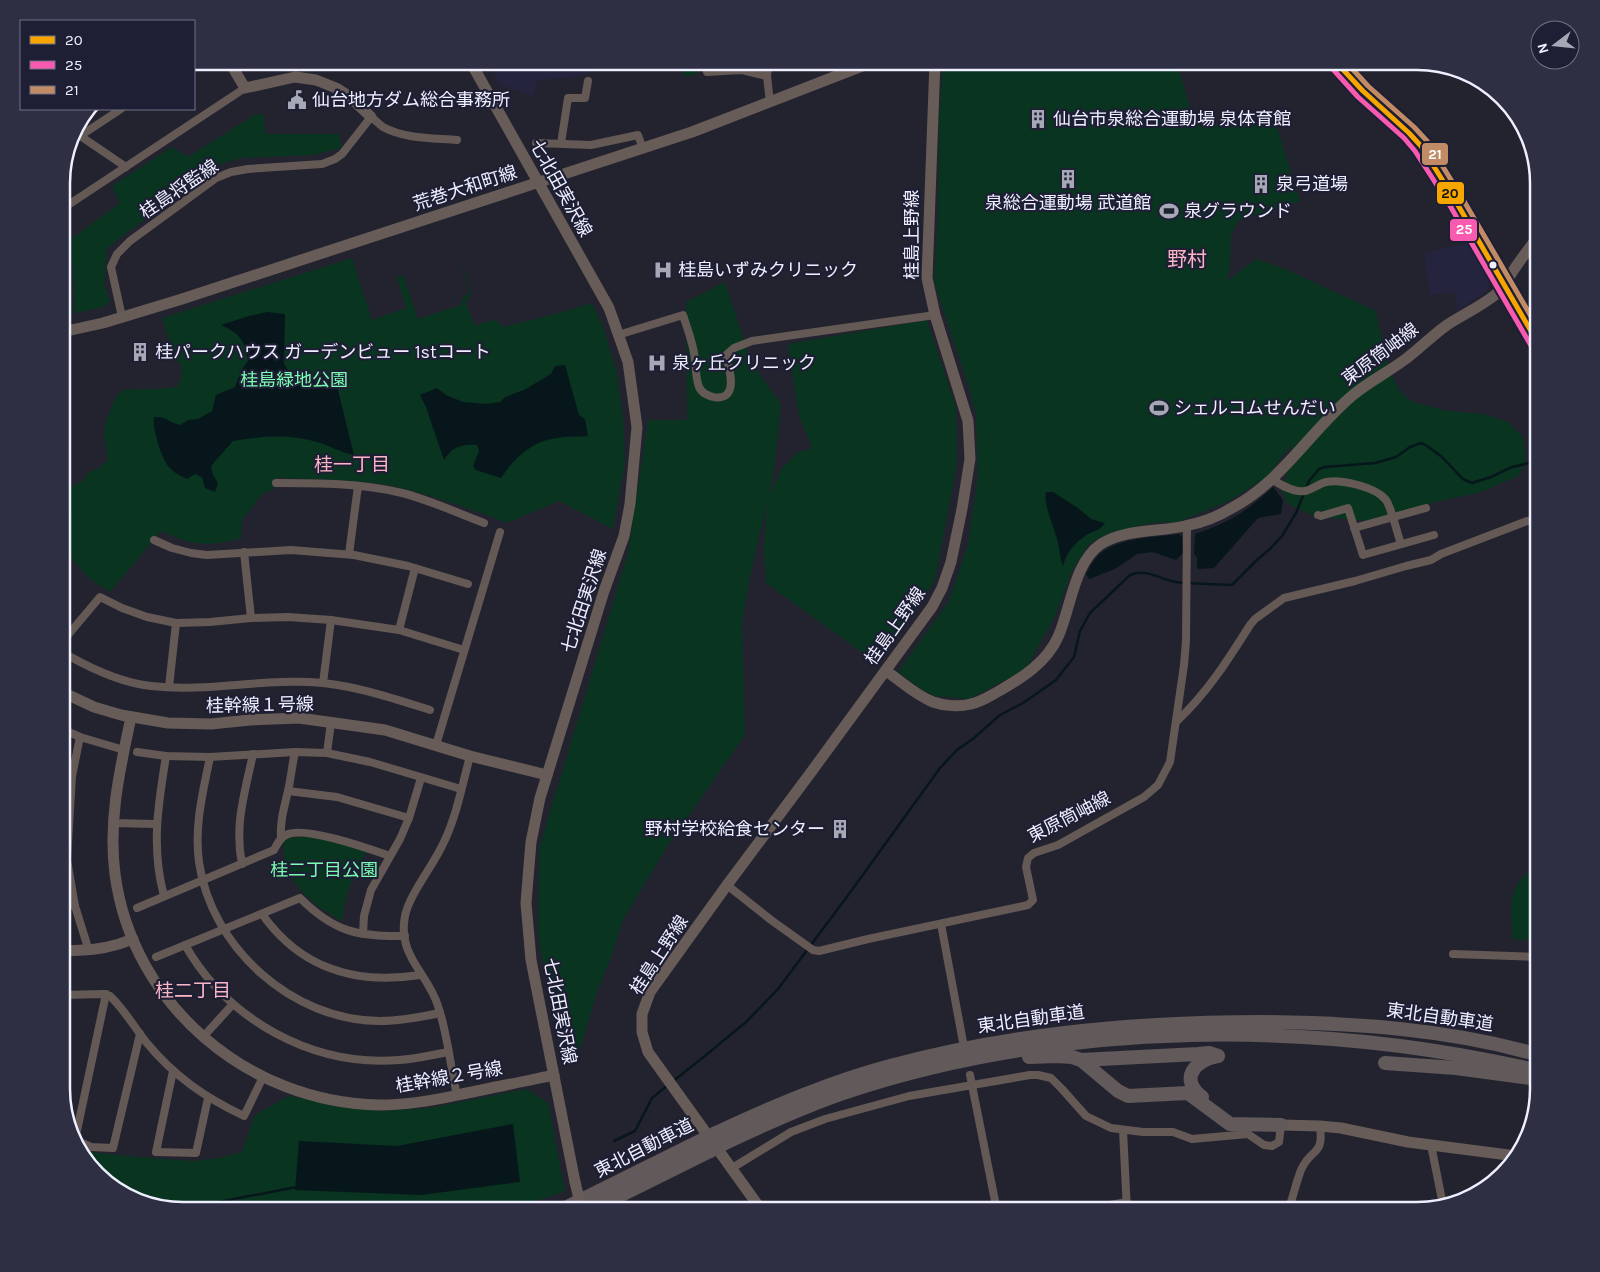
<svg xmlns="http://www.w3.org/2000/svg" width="1600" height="1272" font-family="Karla,'Noto Sans JP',sans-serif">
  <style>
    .built { fill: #25243f }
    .green { fill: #083420 }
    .water { fill: #07161b }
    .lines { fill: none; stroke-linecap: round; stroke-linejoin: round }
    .stream { stroke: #07161b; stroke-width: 2.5 }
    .street { stroke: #645955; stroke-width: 8 }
    .secondary { stroke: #685c59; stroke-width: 11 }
    .primary { stroke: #655a59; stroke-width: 12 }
    .highway { stroke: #61595a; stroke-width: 14 }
    .secondary-bridge { stroke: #685c59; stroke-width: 11 }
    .highway-bridge { stroke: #61595a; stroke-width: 14 }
    .bus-1-casing { stroke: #1e1e34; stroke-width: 9 }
    .bus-2-casing { stroke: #1e1e34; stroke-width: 9 }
    .bus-3-casing { stroke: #1e1e34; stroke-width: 9 }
    .bus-1 { stroke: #f7a600; stroke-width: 5 }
    .bus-2 { stroke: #f75aaf; stroke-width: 5 }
    .bus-3 { stroke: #c18c65; stroke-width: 5 }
    .bus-dot { fill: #eeefff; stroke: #1e1e34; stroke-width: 2 }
    .labels { text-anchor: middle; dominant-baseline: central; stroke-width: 4.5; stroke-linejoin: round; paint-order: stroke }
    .poi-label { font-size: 18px; fill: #eeefff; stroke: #1e1e34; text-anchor: start }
    .street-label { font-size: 18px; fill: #eeefff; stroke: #1e1e34 }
    .park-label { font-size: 18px; fill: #7bfeb2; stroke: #1e1e34 }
    .neighbourhood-label { font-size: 19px; fill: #fab6c4; stroke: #1e1e34 }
    .quarter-label { font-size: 20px; fill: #fab6c4; stroke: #1e1e34 }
    .rim { fill: none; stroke: #eeefff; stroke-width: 2.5 }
    .line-badge { stroke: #1e1e34; stroke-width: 2 }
    .badge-label { font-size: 14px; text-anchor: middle; font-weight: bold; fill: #fff }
    .pale-badge-label { font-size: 14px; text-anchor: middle; font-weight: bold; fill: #111 }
  </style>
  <rect width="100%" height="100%" fill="#23232f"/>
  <g class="built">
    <path d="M488,61H627L620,65L569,78L537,80L533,96L499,84Z"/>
    <path d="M1468,243L1486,273L1489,281L1487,291L1458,310L1455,292L1430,295L1424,253Z"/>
    <path d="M1539,306V331L1527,312Z"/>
  </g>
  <g class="green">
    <path d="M695,61H701C704,73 695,74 686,77L683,72Z"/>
    <path d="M943,61H1132L1177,63L1195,125H1224L1275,120L1300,201L1239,220L1231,235L1230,266L1227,281L1256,259L1283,268L1376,311L1388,367L1400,392L1413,402L1448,411L1483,414L1508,422L1523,437L1525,452L1524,466L1518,476L1481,492L1432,503L1369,521L1317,517L1294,507L1287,502L1280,489L1286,478L1292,443L1268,476L1229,501L1178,522L1151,523L1109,533L1089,544L1072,571L1055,616L1026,669L969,699L934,696L921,689L898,672L949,601L968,544L978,477L976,414L966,378L934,282L938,222L939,121Z"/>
    <path d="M256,114L264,115L265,134H339L342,148L312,155L241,158L217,165L107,248L104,286L110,301L103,307L75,313L71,239L120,203L112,186L172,147L188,157Z"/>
    <path d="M352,258L372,320L406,308L397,277L403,275L418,319L461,305C461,299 464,295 470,292L462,267H463L472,293L469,294L470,297L465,301L475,326L485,322L496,320L503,327L563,312L592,303L603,327L616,369L623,416L625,462L613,529L559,501L507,523C471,509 435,496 397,487C360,479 313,479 275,478L274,489L263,493L242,520L241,539C233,540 226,542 218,543C198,546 179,540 161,531L110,592L90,579L62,548V490L83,481L88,473L99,468L108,460L104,432L106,420L116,397L123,390L139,389H156L177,387L182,376L181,364L175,360L162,318Z"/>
    <path d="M62,276H68L73,314L62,316Z"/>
    <path d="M725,282L751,362L781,404L774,469L769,495L782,468L797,453L812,448L799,416L788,344L927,320L956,408L957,464L935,580L878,664L766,583L764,548L767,502L749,581L742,623L745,735L666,848L623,920L612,955L597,992L578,1054L553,1013L538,936L539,849L628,553L648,420H687L686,302Z"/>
    <path d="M295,837H318L367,851C353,874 345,894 342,921C311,905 279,878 284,839Z"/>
    <path d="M1539,866V940H1525L1513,939C1511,919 1507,894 1522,878C1526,873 1534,870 1539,866Z"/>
    <path d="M527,1089L548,1103L565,1191L509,1211H183L144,1204L103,1181L76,1146L91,1152L126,1156L193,1161L219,1158L242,1152L255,1115L289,1096L379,1111L429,1108Z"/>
  </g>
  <g class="water">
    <path d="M267,312L285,314L284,364L291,375L307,376L334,374L354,455C339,452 331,446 317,442C290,434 260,436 233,441L211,466L213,475L218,483L215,492L205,488L202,477L195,474L187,479C180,476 173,472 168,466C161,456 152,428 154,417C168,417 168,422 180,425L188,420L198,419L212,411L216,395L235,387L242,369L248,361C245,340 240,334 221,325L249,316Z"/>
    <path d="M565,365L579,415L585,419L588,436C578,437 567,436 557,438C532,441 514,458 501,478L476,470L473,466L479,451L477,445C462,444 453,446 444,460L426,407L420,395L437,388L446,395L463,402L486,404L500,402L505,397L524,390L551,374L555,366Z"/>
    <path d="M1273,487L1283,500L1281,514L1258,518L1214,568L1200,569L1197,568V557L1194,554L1195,534C1228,523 1248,511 1273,487Z"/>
    <path d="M1046,492H1053L1078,508L1091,519L1105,523C1101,530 1094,531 1088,534C1074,543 1067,552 1063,566C1060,559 1060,551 1058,543C1055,529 1043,505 1046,492Z"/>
    <path d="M1178,534L1182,536L1183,553L1176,560L1153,552L1137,554L1115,569L1089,579L1086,574C1089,569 1092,562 1096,558C1114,537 1153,538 1178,534Z"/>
    <path d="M513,1124L520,1182L421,1195L295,1190L299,1141L397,1146Z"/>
  </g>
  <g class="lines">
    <g class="stream">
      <path d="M672,1082L706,1055L746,1022L778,989L849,894L940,768L957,750L974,738L1000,715L1023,703L1056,680L1074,657L1080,631L1090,613L1130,575C1147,568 1158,579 1176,582C1194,584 1214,584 1232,585L1258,559L1270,549L1282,536L1296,513L1309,481L1319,469L1325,467L1375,463L1396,457L1410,447L1421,443L1427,446L1442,457L1463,479L1472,483L1491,477L1512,467L1539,461"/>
      <path d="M614,1141L635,1131L652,1098L668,1085"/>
      <path d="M176,1210L297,1187"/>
    </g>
    <g class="street">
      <path d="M705,61L707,72L742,70L767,76"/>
      <path d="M769,61L767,76L770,103"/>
      <path d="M73,131L126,167"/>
      <path d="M80,136L121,109"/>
      <path d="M536,143L591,145L638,135L643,149"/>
      <path d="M561,143L568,98H585L588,81"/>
      <path d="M62,209L245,88"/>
      <path d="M122,317L111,267L117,254L130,241L216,178L231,172L248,169L322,164L335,159L342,154L371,117C375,120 379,124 383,127C405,139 433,138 457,140"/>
      <path d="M618,335L683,315C687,328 692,340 694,353C696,363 695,377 699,387C704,398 726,403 730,389C733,379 728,365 726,355L734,348L752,341L935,315"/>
      <path d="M1273,480C1281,485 1294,493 1305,491C1311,490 1318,484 1326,482C1341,479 1376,487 1386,500C1392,509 1397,533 1401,544"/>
      <path d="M276,483C318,483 361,483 402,493C430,500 457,513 484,523"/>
      <path d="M1318,515L1321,516L1348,508L1363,555L1434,535"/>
      <path d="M1354,528L1426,508"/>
      <path d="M154,540L172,548L191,553L207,555L291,550L354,555L408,566L468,584"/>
      <path d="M244,552L251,618"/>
      <path d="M349,554L358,486"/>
      <path d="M399,630L415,568"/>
      <path d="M62,642L100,597L122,608L147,617L176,623L210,622L251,618L288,617L331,620L399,630L464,650"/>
      <path d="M69,656C94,670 123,683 151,686C209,693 266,677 323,683C360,687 395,699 430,710"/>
      <path d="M323,683L331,620"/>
      <path d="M169,687L176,623"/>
      <path d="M1177,721C1207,693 1228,660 1250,625L1255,619L1284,598L1355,581L1406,566L1431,560L1441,554L1527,521L1539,520"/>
      <path d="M62,729L80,737L124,750"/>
      <path d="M80,737L72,776L67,860L75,906L89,951"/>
      <path d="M436,745L500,532"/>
      <path d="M137,752L166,756L210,757L295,752L327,753L370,762L461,789"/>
      <path d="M327,753L331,722"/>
      <path d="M210,757C203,792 194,826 199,862C211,948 293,1021 380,1021C400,1021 421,1017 440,1013"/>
      <path d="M62,772L72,776"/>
      <path d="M288,791L337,797L409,818"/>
      <path d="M113,823L156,824"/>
      <path d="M281,838C280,821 284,808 288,791C291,778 292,765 295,752"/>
      <path d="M242,864C234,825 245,792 253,754"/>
      <path d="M727,885L771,920L813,950L819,951L868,939L1028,905L1033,900L1026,867L1028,858L1034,853L1058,845L1144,797L1158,785L1170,762L1184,665L1186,641L1187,526"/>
      <path d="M164,896C151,848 158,805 166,756"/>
      <path d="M62,902L75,906"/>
      <path d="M137,908L274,850C277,844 280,838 286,835C303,825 370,849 390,856"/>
      <path d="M262,914C301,969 355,985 420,975"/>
      <path d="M941,924L963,1042"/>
      <path d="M363,934L364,916L371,890L400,839L409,818L421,778"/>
      <path d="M185,945C228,1020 312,1067 399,1060C416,1059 432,1055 448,1052"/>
      <path d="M1453,954L1539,957"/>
      <path d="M156,957L300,898C334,932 358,937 405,936"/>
      <path d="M106,994L75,1140L91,1147L113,1148L140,1034"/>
      <path d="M62,995L104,994L110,996C124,1009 134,1027 146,1042C174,1076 204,1097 244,1116L263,1077"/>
      <path d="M203,1037L233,1004"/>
      <path d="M173,1071L156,1152L196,1153L208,1098"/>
      <path d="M970,1075L997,1211"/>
      <path d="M457,1095C450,1066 448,1035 438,1006C428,973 397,956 405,916C409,895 432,867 442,846C456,819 462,786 470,756"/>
      <path d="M1123,1130L1127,1211"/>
      <path d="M1431,1145L1443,1205"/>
      <path d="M732,1168L791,1132L825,1119L909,1096L1030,1075H1038L1051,1078L1062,1089L1086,1116L1111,1128L1143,1132H1173L1192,1139L1248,1134L1264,1145L1272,1146L1279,1142L1281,1125"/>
      <path d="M1075,1211L1127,1202"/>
      <path d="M1288,1211C1293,1197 1296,1183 1301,1170C1311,1147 1324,1157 1320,1126"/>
    </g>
    <g class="secondary">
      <path d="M229,61L245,88L295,77L316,80L336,88L350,97L371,117"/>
      <path d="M470,61L609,308L628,362L637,427L630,504L624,536L604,591L540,798L531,842L529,866L526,903L531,960L575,1182"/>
      <path d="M62,332L103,323L182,299L692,132L875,61"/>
      <path d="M886,671C901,681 915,695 933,702C944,706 959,707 971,704C981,702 990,696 999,691C1022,678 1047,662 1058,637C1071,608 1074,562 1101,544C1124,529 1159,532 1185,526C1200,523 1217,517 1230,509C1281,483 1310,431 1353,395C1370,381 1390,371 1407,358C1420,348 1433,335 1447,325C1462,315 1480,307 1495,295C1503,289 1507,280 1513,271C1521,259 1529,248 1539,236"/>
      <path d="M62,692L94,707L121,715L168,723L211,724L250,720L299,718L385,730L470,756L547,775"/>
      <path d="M131,717C120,769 108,820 115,874C132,1005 249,1103 379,1105C406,1105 431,1101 458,1095C490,1088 522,1082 554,1075"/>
      <path d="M62,950C87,952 109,949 133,939"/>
      <path d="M1281,1125L1320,1126L1341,1128L1408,1142L1516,1156"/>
      <path d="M762,1211L648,1052L642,1032V1014L650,992L727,885L809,775L932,607L942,588L951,562L962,509L970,459L968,421L935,315L927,278L935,61"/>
    </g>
    <path class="primary" d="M1335,61L1363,91L1409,133L1421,146L1455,200L1539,345"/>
    <g class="highway">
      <path d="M1029,1057L1057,1056L1072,1057L1081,1060L1118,1091L1128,1096L1188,1093L1230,1124L1281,1125"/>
      <path d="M1081,1060L1198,1054L1209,1053L1218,1056"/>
      <path d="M1385,1063L1456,1068L1538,1079"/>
      <path d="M1202,1097C1179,1079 1194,1061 1218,1056"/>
      <path d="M716,1133C772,1107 830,1082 890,1066C1012,1033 1136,1022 1262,1022C1355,1023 1449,1029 1539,1055"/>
      <path d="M723,1144C763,1125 804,1106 846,1092C1064,1020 1317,1019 1539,1071"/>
      <path d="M559,1211L704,1139"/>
      <path d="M589,1211L710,1151"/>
    </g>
    <path class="secondary-bridge" d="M575,1182L582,1211"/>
    <g class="highway-bridge">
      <path d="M704,1139L716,1133"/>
      <path d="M710,1151L723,1144"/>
    </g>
    <g class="bus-1-casing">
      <path id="bus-1" d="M1335,61L1363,91L1409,133L1421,146L1455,200L1539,345"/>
    </g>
    <g class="bus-2-casing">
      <path id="bus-2" d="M1330,66L1358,97L1404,138L1415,151L1449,204L1533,349"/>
    </g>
    <g class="bus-3-casing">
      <path id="bus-3" d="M1345,61L1368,86L1414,127L1427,141L1461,196L1539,330"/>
    </g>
    <use href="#bus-1" class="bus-1"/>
    <use href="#bus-2" class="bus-2"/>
    <use href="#bus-3" class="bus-3"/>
  </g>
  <defs>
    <g id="civic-bare" transform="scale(1.5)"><path d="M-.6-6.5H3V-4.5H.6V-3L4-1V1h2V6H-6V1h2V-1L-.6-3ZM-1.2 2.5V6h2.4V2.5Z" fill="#a7a8b6" stroke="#1e1e34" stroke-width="2.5" paint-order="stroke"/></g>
    <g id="building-bare" transform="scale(1.5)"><path d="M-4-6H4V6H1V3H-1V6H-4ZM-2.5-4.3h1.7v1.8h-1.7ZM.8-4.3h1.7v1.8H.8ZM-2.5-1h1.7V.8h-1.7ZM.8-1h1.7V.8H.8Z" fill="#a7a8b6" stroke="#1e1e34" stroke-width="2.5" paint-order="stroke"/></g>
    <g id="stadium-bare" transform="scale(1.5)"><path d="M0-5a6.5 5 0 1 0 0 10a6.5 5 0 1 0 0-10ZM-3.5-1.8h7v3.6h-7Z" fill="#a7a8b6" stroke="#1e1e34" stroke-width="2.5" paint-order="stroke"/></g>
    <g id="hospital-bare" transform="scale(1.5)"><path d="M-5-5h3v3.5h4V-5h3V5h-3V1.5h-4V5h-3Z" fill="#a7a8b6" stroke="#1e1e34" stroke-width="2.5" paint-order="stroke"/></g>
  </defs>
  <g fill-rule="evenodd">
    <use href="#civic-bare" x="297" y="100"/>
    <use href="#building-bare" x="1038" y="119"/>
    <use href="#building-bare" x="1068" y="179"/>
    <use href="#building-bare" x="1261" y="184"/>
    <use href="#stadium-bare" x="1169" y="211"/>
    <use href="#hospital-bare" x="663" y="270"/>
    <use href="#building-bare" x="140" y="352"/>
    <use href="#hospital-bare" x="657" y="363"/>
    <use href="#stadium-bare" x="1159" y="408"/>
    <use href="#building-bare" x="840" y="829"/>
  </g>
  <circle class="bus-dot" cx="1493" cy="265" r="4.5"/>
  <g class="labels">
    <g class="poi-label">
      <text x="312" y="100">仙台地方ダム総合事務所</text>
      <text x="1053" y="119">仙台市泉総合運動場 泉体育館</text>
      <text x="1276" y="184">泉弓道場</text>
      <text x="1068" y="203" text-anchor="middle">泉総合運動場 武道館</text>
      <text x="1184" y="211">泉グラウンド</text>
      <text x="678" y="270">桂島いずみクリニック</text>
      <text x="155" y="352">桂パークハウス ガーデンビュー 1stコート</text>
      <text x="672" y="363">泉ヶ丘クリニック</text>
      <text x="1174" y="408">シェルコムせんだい</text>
      <text x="825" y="829" text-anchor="end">野村学校給食センター</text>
    </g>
    <g class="street-label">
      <text transform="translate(465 188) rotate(-18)">荒巻大和町線</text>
      <text transform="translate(561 188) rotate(61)">七北田実沢線</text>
      <text transform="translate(179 189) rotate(-34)">桂島将監線</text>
      <text transform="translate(912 235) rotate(-90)">桂島上野線</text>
      <text transform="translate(1380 354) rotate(-37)">東原筒岫線</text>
      <text transform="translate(584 601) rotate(-72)">七北田実沢線</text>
      <text transform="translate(895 626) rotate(-55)">桂島上野線</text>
      <text transform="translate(260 705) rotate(-1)">桂幹線１号線</text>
      <text transform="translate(1069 817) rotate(-27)">東原筒岫線</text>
      <text transform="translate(659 955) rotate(-57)">桂島上野線</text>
      <text transform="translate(560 1011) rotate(79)">七北田実沢線</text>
      <text transform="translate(1440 1017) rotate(8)">東北自動車道</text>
      <text transform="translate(1031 1019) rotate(-8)">東北自動車道</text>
      <text transform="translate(449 1077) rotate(-10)">桂幹線２号線</text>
      <text transform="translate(644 1148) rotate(-27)">東北自動車道</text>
    </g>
    <g class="park-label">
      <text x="294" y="380">桂島緑地公園</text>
      <text x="324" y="870">桂二丁目公園</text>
    </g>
    <g class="neighbourhood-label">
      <text x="352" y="465">桂一丁目</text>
      <text x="193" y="991">桂二丁目</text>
    </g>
    <g class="quarter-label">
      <text x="1187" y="259">野村</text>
    </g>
  </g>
  <path d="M0 0H1600V1272H0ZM183 70H1417A113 113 0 0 1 1530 183V1089A113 113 0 0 1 1417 1202H183A113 113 0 0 1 70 1089V183A113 113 0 0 1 183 70Z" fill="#2f2f44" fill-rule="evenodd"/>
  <path class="rim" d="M183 70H1417A113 113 0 0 1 1530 183V1089A113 113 0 0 1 1417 1202H183A113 113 0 0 1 70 1089V183A113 113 0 0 1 183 70Z"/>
  <g class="line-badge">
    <rect x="1421" y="142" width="28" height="24" rx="5" fill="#c18c65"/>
    <rect x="1436" y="181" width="29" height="24" rx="5" fill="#f7a600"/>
    <rect x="1449" y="218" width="29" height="24" rx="5" fill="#f75aaf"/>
  </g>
  <g class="badge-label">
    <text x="1435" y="159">21</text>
    <text x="1464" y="234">25</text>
  </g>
  <g class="pale-badge-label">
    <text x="1450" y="198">20</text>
  </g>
  <rect x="20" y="20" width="175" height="90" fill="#1e1e34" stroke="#717285"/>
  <rect x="30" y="36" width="25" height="8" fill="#f7a600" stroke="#717285"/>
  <text x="65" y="45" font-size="15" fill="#eeefff">20</text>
  <rect x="30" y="61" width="25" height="8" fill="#f75aaf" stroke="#717285"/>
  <text x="65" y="70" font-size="15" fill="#eeefff">25</text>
  <rect x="30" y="86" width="25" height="8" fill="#c18c65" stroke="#717285"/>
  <text x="65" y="95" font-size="15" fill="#eeefff">21</text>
  <g transform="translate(1555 45) rotate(254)"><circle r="24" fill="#1e1e34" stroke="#717285"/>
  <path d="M0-4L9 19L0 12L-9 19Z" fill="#a7a8b6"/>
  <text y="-8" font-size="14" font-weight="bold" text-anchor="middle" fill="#eeefff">N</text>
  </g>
</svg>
